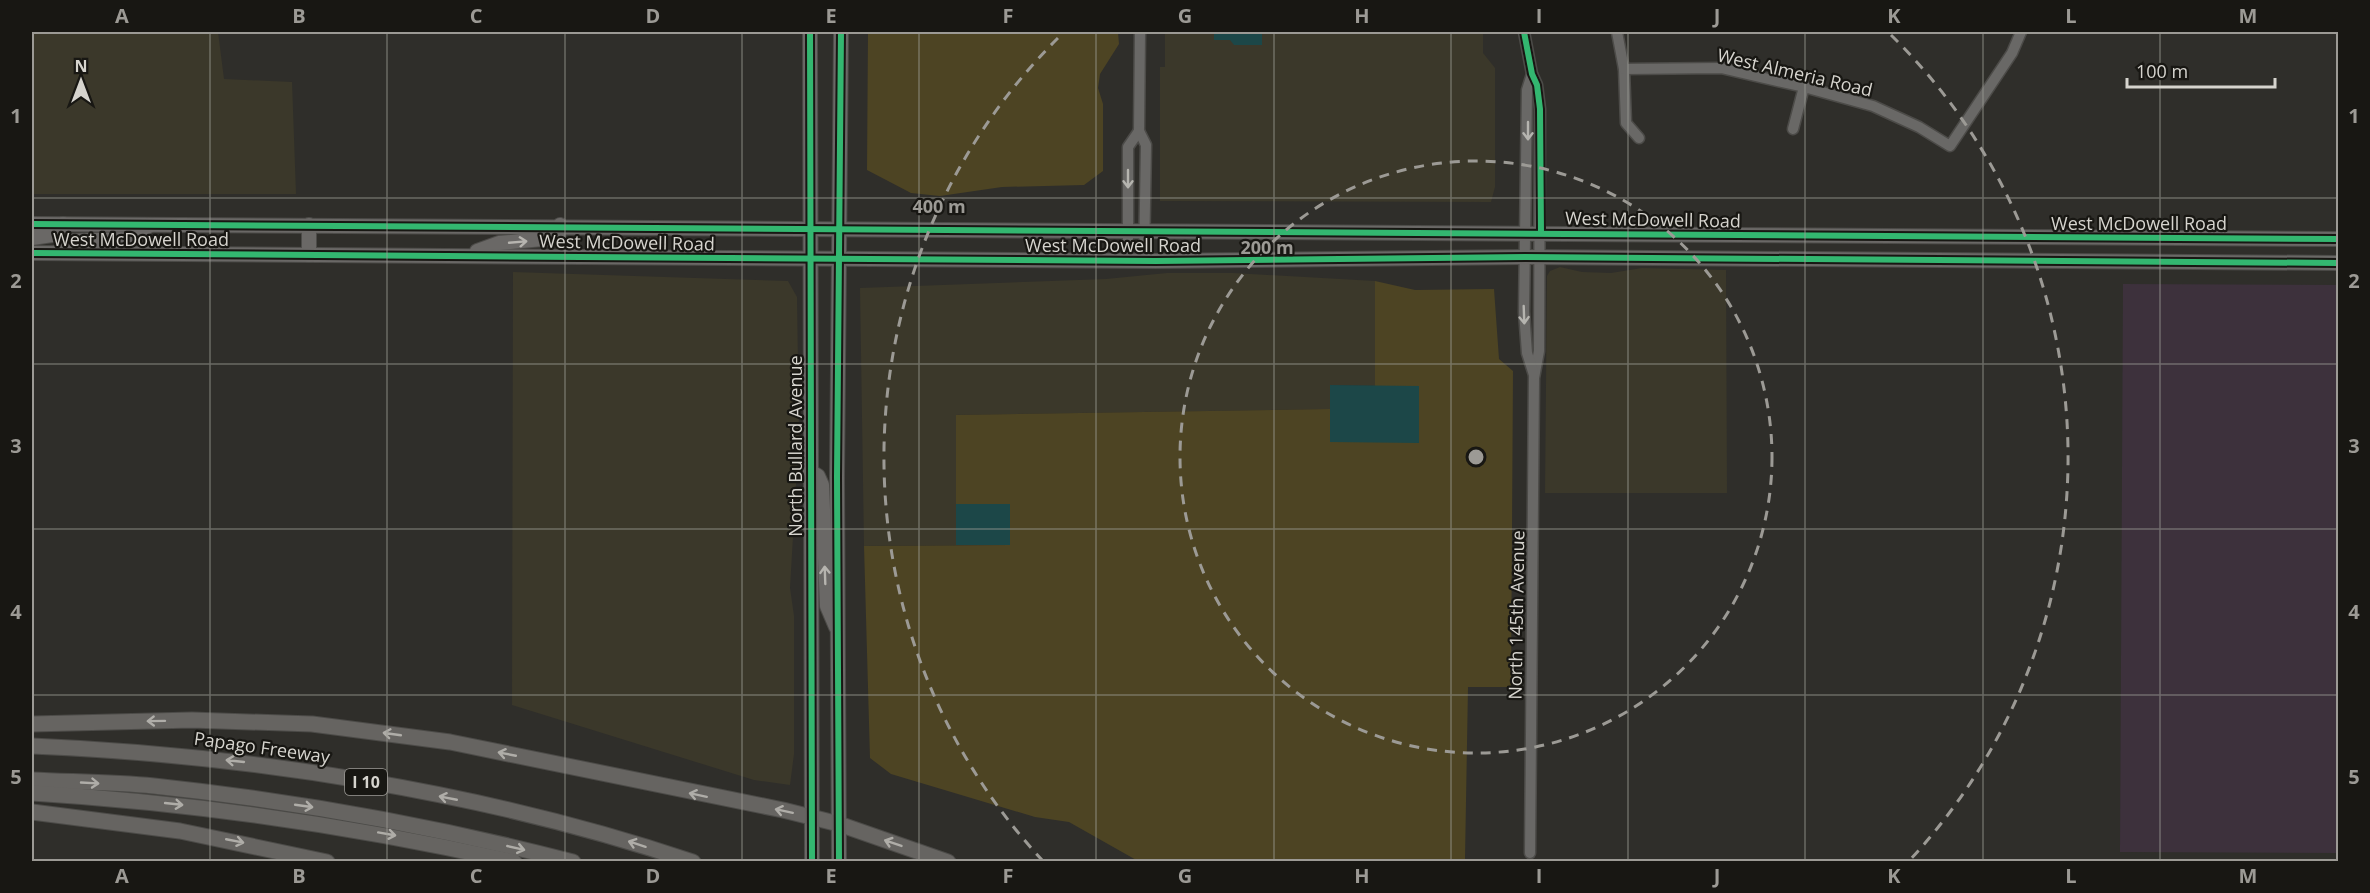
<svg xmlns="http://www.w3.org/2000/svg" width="2370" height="893" font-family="'Open Sans',sans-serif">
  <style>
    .built { fill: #3b382a }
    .industrial { fill: #3d313c }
    .green { fill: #4d4423 }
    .water { fill: #1c4748 }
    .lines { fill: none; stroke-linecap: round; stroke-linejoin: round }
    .minor-casing { stroke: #4c4b48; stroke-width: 13 }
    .major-casing { stroke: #4c4b48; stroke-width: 16 }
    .highway-casing { stroke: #4c4b48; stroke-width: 17 }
    .minor { stroke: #696866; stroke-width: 10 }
    .major { stroke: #6a6866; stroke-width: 14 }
    .highway { stroke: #666461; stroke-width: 15 }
    .cycleway-casing { stroke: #181713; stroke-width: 10 }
    .cycleway { stroke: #33b770; stroke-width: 6 }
    .oneway { stroke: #b5b4af }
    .oneway2 { stroke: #b6b4af }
    .oneway3 { stroke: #afada8 }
    .grid { fill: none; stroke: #9c9a95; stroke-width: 1.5; stroke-opacity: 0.55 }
    .ring { fill: none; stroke: #9c9a95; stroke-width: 3; stroke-dasharray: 10 8 }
    .labels { text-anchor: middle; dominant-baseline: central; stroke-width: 4.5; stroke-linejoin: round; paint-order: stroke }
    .shield { fill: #181713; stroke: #9d9b96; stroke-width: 1.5 }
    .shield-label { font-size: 16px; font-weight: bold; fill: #d6d4ce }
    .street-label { font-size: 18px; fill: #d6d4ce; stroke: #181713 }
    .centre { fill: #9c9a95; stroke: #181713; stroke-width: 3 }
    .ring-label { font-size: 18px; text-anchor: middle; font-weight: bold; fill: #9c9a95; stroke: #181713; stroke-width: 4.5; stroke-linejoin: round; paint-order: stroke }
    .neatline { fill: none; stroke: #9c9a95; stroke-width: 2 }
    .grid-label { font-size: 20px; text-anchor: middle; font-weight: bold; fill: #9c9a95 }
  </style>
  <rect width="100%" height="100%" fill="#2f2e2a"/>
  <g class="built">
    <path d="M32,32H218L224,79L292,82L296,194H32Z"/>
    <path d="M1165,32H1483V53L1495,68V187L1491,202L1160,201V67H1165Z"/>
    <path d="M1560,267L1582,272L1611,273L1642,268L1726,270L1727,493H1545L1547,276L1550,271Z"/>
    <path d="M513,272L788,281L797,297L799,434L790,588L794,616V754L790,785L754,780L512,705Z"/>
    <path d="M1167,273H1233L1375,281V386L1331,385L1330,409L956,415V545L864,546L860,288L1106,279Z"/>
  </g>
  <path class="industrial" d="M2123,284L2338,285V853L2120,852Z"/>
  <g class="green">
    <path d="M868,32H1118L1119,44L1100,74L1098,88L1103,104V171L1084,185L1002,187L940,196L911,193L867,170Z"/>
    <path d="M1375,281L1415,290L1494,289L1499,359L1513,371L1511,687H1468L1465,859L1138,861L1069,822L1035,817L891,774L870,758L864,546L1010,545V504H956V415L1330,409V442L1419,386H1375Z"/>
  </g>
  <g class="water">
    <path d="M1214,32H1262V45H1234L1230,40H1214Z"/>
    <path d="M1330,385L1419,386V443L1330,442Z"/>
    <rect x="956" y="504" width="54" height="41"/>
  </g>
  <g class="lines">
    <g class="minor-casing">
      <g id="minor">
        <path d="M1140,32L1139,131L1146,145L1144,261"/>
        <path d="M1524,32L1532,74L1537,85L1540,109L1539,351L1534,378L1530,853"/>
        <path d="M1617,32L1624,69L1626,123L1639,138"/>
        <path d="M1624,69L1721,68L1804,87L1873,106L1919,127L1950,146L2012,53L2021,32"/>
        <path d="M1532,74L1527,90L1524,312L1527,353L1534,375"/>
        <path d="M1793,129L1804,87"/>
        <path d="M1128,260V147L1139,131"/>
      </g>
    </g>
    <g class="major-casing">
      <g id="major">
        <path d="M810,32L812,862"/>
        <path d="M32,224L2338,239"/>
        <path d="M32,238L52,235L63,224"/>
        <path d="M477,251L499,243L554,238L558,237L560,225"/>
        <path d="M32,253L1156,261L1525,257L2338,263"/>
        <path d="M57,253L69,241L128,239L150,225"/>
        <path d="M309,255V225"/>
        <path d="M810,471L818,476L822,485L827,606L836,627"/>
        <path d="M839,862L837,477L841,32"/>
      </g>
    </g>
    <g class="highway-casing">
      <g id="highway">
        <path d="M32,724L192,720L312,724L450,742L783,810L839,824L948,862"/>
        <path d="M32,746C250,755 485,792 693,862"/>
        <path d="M32,780C72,782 113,782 154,786C295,801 435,826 573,862"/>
        <path d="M32,793C195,803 354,826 514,862"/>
        <path d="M32,812L180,831L327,862"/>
      </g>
    </g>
    <use href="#minor" class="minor"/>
    <use href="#major" class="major"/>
    <use href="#highway" class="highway"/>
    <g class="cycleway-casing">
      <g id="cycleway">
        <path d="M810,32L812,862"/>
        <path d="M1524,32L1532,74L1537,85L1540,109L1541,233"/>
        <path d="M32,224L2338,239"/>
        <path d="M32,253L1156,261L1525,257L2338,263"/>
        <path d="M839,862L837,477L841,32"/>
      </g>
    </g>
    <use href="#cycleway" class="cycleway"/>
  </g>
  <defs><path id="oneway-shaft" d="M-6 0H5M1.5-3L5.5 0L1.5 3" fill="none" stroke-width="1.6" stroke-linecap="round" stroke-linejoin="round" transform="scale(1.5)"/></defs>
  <g class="oneway">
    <use href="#oneway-shaft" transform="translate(1528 131) rotate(90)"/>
    <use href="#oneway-shaft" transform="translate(1128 179) rotate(90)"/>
    <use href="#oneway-shaft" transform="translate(1524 315) rotate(88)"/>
  </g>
  <g class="oneway2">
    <use href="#oneway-shaft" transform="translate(518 242) rotate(-5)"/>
    <use href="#oneway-shaft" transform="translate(825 575) rotate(-92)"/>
  </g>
  <g class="oneway3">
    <use href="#oneway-shaft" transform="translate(156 721) rotate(179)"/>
    <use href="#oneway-shaft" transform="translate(392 734) rotate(-172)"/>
    <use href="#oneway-shaft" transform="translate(507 754) rotate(-169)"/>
    <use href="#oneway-shaft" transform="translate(235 761) rotate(-174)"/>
    <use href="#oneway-shaft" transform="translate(90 783) rotate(3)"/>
    <use href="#oneway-shaft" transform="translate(698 795) rotate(-168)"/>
    <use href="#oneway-shaft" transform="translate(448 798) rotate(-169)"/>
    <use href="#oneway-shaft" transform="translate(174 804) rotate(6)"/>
    <use href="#oneway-shaft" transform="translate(304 806) rotate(8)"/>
    <use href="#oneway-shaft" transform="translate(784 811) rotate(-168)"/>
    <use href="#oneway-shaft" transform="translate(387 834) rotate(10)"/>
    <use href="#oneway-shaft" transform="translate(235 841) rotate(11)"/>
    <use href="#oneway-shaft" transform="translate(893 843) rotate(-161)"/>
    <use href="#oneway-shaft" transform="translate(637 844) rotate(-162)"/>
    <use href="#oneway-shaft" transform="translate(516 848) rotate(13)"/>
  </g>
  <path class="grid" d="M210,32V862M387,32V862M565,32V862M742,32V862M919,32V862M1096,32V862M1274,32V862M1451,32V862M1628,32V862M1805,32V862M1983,32V862M2160,32V862M32,198H2338M32,364H2338M32,529H2338M32,695H2338"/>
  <g class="ring">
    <circle cx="1476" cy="457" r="296"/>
    <path d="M1043 861A592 592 0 0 1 1061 35M1891 35A592 592 0 0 1 1909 861"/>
  </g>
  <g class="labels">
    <rect class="shield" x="345" y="769" width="42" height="26" rx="4.5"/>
    <g class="shield-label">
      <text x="366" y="782">I 10</text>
    </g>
    <g class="street-label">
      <text transform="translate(1795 72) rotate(13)">West Almeria Road</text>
      <text transform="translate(1653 219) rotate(1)">West McDowell Road</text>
      <text x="2139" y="223">West McDowell Road</text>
      <text x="141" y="239">West McDowell Road</text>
      <text transform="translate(627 242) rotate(1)">West McDowell Road</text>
      <text x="1113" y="245">West McDowell Road</text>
      <text transform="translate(795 446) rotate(-90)">North Bullard Avenue</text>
      <text transform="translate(1516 615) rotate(-89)">North 145th Avenue</text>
      <text transform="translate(262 747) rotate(8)">Papago Freeway</text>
    </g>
  </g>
  <circle cx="1476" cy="457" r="9" class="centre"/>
  <g class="ring-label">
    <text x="939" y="213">400 m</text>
    <text x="1267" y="254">200 m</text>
  </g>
  <rect width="2370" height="893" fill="none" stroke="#181713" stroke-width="66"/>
  <g transform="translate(81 81)" stroke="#181713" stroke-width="4.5" paint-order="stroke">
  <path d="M0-4.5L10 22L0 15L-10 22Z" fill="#d6d4ce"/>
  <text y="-9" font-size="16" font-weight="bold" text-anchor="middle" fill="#d6d4ce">N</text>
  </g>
  <path d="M2127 78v9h148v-9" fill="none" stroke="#d6d4ce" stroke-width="3"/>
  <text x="2136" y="78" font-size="18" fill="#d6d4ce" stroke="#181713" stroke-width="4.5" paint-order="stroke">100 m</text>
  <rect x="33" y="33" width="2304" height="827" class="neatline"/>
  <g class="grid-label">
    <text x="122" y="23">A</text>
    <text x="299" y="23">B</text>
    <text x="476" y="23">C</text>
    <text x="653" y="23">D</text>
    <text x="831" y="23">E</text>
    <text x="1008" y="23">F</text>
    <text x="1185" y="23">G</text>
    <text x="1362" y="23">H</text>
    <text x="1539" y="23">I</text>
    <text x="1717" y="23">J</text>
    <text x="1894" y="23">K</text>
    <text x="2071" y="23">L</text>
    <text x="2248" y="23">M</text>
    <text x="16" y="123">1</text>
    <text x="2354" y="123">1</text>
    <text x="16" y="288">2</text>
    <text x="2354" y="288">2</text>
    <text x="16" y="453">3</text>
    <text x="2354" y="453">3</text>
    <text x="16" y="619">4</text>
    <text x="2354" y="619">4</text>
    <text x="16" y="784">5</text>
    <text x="2354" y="784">5</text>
    <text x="122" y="883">A</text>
    <text x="299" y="883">B</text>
    <text x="476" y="883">C</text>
    <text x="653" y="883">D</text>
    <text x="831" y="883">E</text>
    <text x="1008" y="883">F</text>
    <text x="1185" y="883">G</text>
    <text x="1362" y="883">H</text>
    <text x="1539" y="883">I</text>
    <text x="1717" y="883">J</text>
    <text x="1894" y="883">K</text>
    <text x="2071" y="883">L</text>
    <text x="2248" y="883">M</text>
  </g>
</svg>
